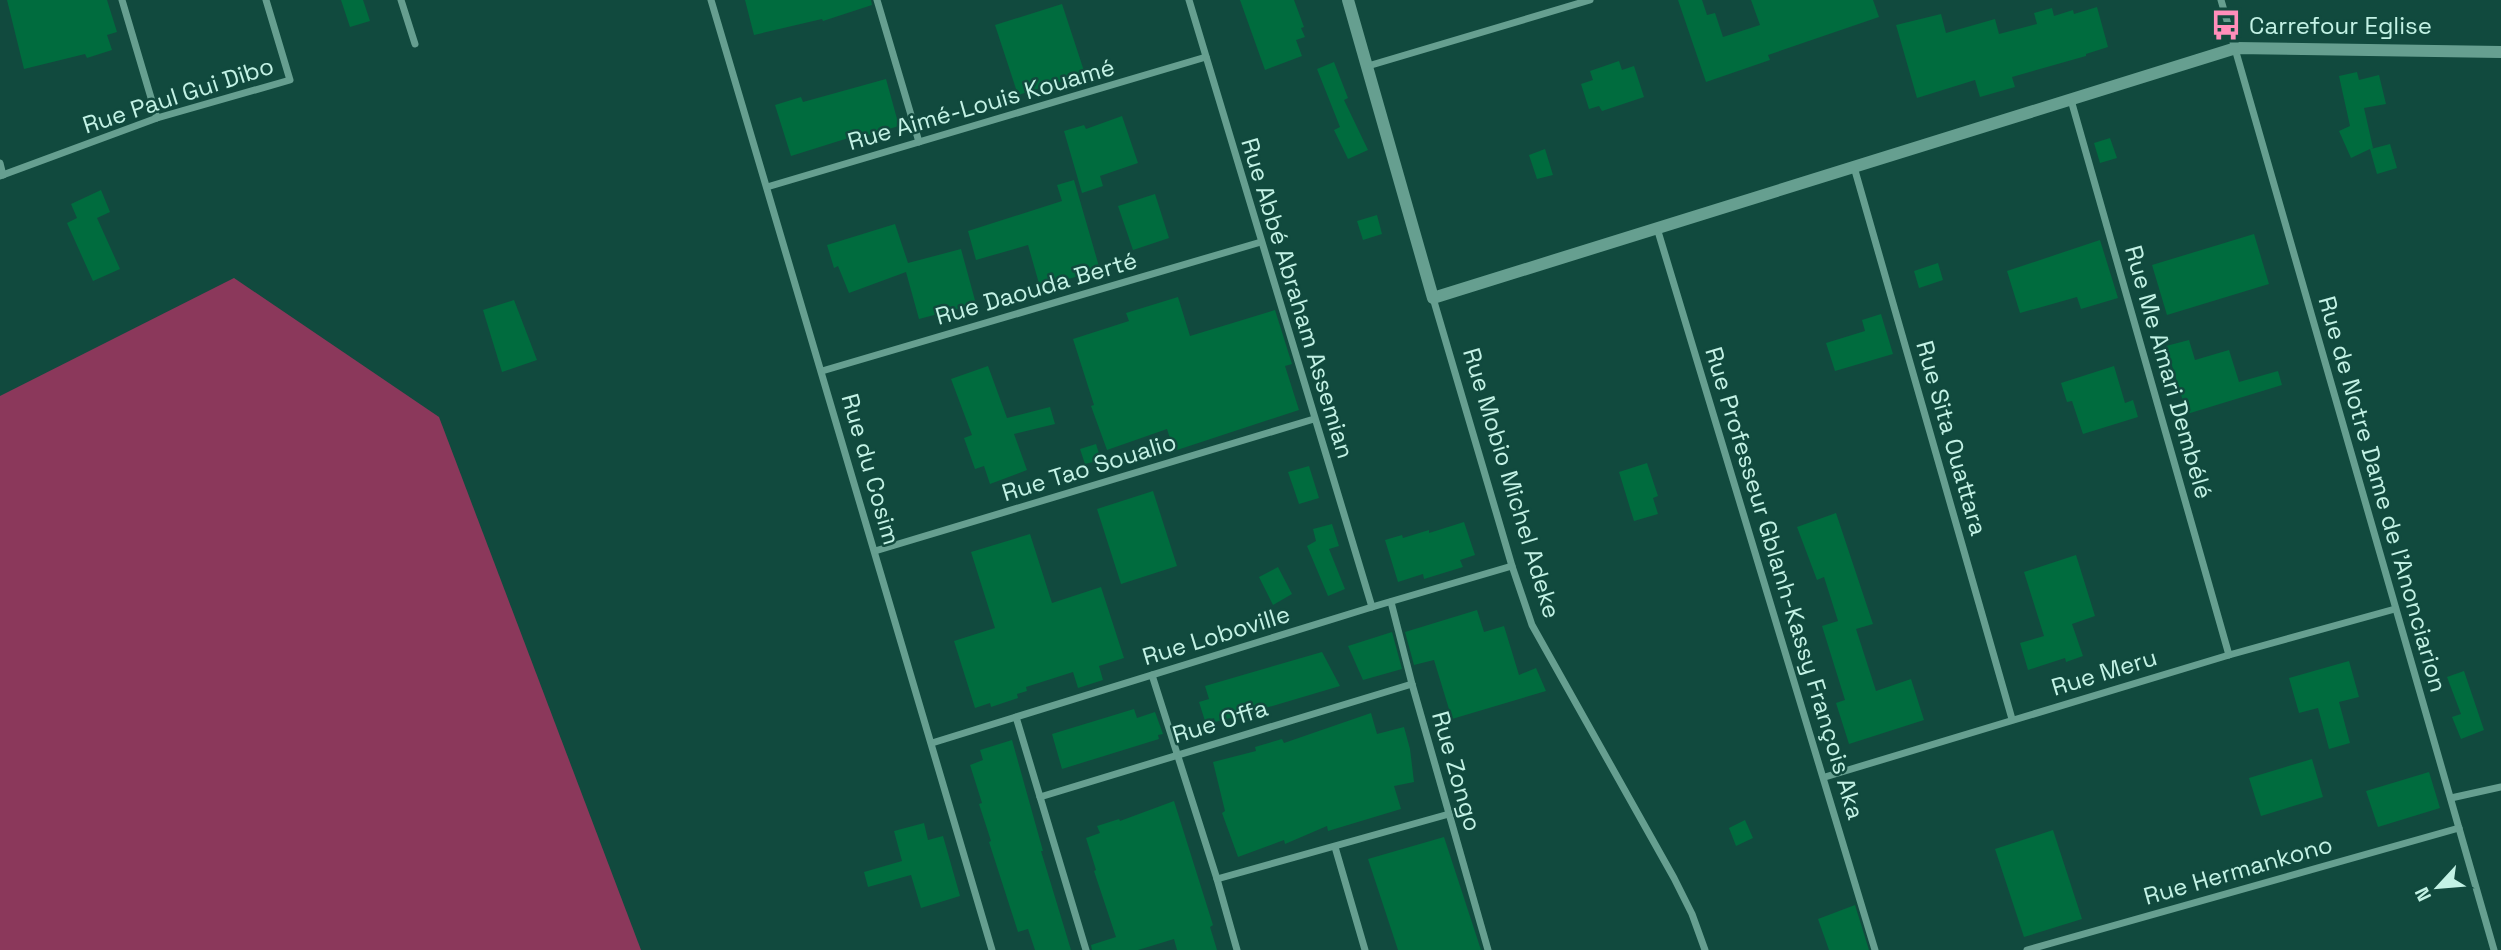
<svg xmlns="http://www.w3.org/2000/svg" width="2501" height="950" font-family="'Space Grotesk',sans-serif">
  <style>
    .green { fill: #8b385b }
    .building { fill: #006c3e }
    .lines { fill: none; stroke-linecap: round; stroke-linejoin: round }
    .minor { stroke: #669f90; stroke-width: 7 }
    .tertiary { stroke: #669f90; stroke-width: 12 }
    .labels { text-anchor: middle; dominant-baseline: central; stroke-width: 5; stroke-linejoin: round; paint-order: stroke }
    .poi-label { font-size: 24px; fill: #c3f2e5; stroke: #114a3e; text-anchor: start }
    .street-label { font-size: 24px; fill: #c3f2e5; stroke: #114a3e }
  </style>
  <rect width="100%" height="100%" fill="#114a3e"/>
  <path class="green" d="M234,278L439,417L641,950H0V396Z"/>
  <g class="building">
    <path d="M7,0H107L117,32L107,35L112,50L87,58L85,54L24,69Z"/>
    <path d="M341,0H363L370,21L350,27Z"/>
    <path d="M745,0H871L872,5L823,21L822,19L754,35Z"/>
    <path d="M1240,0H1294L1304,27L1301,28L1305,37L1296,40L1302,56L1265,70Z"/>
    <path d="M1678,0H1702L1707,15L1715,13L1723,37L1760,25L1751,0H1873L1879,17L1768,55L1770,60L1706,82Z"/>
    <path d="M1062,4L1085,74L1018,95L995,25Z"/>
    <path d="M2097,7L2108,47L2086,54V56L2012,77L2015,87L1980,97L1975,80L1917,98L1896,25L1941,14L1946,33L1995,19L1999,34L2037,24L2034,13L2052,8L2054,16L2073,10L2074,14Z"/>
    <path d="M1619,61L1622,70L1634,66L1644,97L1602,111L1599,106L1589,109L1581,84L1593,80L1590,71Z"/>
    <path d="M1334,62L1348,98L1344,100L1368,150L1348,159L1334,130L1340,127L1317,69Z"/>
    <path d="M2357,72L2359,80L2379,75L2386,104L2364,108L2373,148L2371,149L2390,144L2397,168L2377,174L2370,149L2351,158L2339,131L2350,126L2339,76Z"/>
    <path d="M886,79L899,126L858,138V135L791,156L775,105L801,97L803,102Z"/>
    <path d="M1122,116L1138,163L1100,176L1103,186L1082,193L1064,131L1084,125L1086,129Z"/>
    <path d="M2110,138L2117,158L2100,163L2094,143Z"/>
    <path d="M1545,149L1553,175L1537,179L1529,155Z"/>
    <path d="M1074,180L1100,270L1040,287L1028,245L976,260L968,231L1062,201L1057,185Z"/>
    <path d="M101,190L110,212L97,218L120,269L93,281L67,223L77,218L71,204Z"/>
    <path d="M1155,194L1169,238L1133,250L1118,206Z"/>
    <path d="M1377,215L1382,234L1363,240L1357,221Z"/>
    <path d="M895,224L908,263L961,249L976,304L919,319L906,272L849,293L838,266L834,268L827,245Z"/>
    <path d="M2254,234L2269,284L2167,315L2152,265Z"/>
    <path d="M2100,240L2118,298L2081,309L2077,297L2020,313L2007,271Z"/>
    <path d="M1938,263L1943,280L1919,288L1914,271Z"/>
    <path d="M1178,297L1190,336L1275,310L1292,364L1285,366L1299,410L1174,451L1167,429L1107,450L1091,406L1094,405L1073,339L1129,321L1126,313Z"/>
    <path d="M514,300L537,360L502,372L483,310Z"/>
    <path d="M1881,314L1893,354L1835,371L1826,343L1865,331L1862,320Z"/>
    <path d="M2189,340L2195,360L2229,350L2239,382L2278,371L2282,385L2187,414L2166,346Z"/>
    <path d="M988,366L1007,418L1050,407L1055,424L1014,434L1027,470L990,484L984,466L975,469L964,438L972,435L951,379Z"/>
    <path d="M2114,366L2125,403L2133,400L2138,417L2083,434L2072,401L2067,402L2061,383Z"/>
    <path d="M1096,444L1101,460L1085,464L1080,449Z"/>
    <path d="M1647,463L1658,496L1653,498L1658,514L1634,521L1619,472Z"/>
    <path d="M1309,466L1319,498L1299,504L1288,472Z"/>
    <path d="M1153,491L1177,566L1121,584L1097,509Z"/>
    <path d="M1836,513L1873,624L1856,629L1876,691L1911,679L1924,720L1849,744L1836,703L1845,700L1822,626L1838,621L1824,577L1817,580L1797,527Z"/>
    <path d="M1464,522L1475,555L1460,560L1463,567L1424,579L1423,574L1398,582L1385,540L1402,535L1403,538L1429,530V533Z"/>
    <path d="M1332,524L1339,546L1329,549L1345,589L1328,596L1307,546L1316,541L1313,529Z"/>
    <path d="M1030,534L1052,603L1101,587L1124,658L1099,666L1103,680L1078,688L1073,672L1026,687L1027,691L1017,694L1018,698L991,707L990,703L975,708L954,641L995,628L971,552Z"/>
    <path d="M2076,555L2095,616L2072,624L2083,656L2066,662L2065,658L2028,670L2020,643L2044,636L2024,572Z"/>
    <path d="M1278,567L1292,594L1273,605L1259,577Z"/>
    <path d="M1477,610L1484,632L1504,626L1519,675L1536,668L1546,691L1452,719L1434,660L1414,665L1405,632Z"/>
    <path d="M1392,632L1402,669L1363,680L1348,646Z"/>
    <path d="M1322,652L1340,686L1252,712L1215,722L1214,718L1205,721L1199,702L1209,699L1205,686Z"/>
    <path d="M2349,661L2359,697L2339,702L2350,743L2329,749L2318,708L2299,713L2289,678Z"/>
    <path d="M2464,671L2484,730L2461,739L2452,717L2461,714L2447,677Z"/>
    <path d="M1134,709L1137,718L1155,712L1163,734L1158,735L1159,739L1062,769L1052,734Z"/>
    <path d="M1371,713L1377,734L1404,727L1410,749L1414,782L1394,786L1401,809L1328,831L1327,826L1285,844L1284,840L1238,857L1222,813L1225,811L1213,762L1256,751L1255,747L1282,739L1284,743Z"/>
    <path d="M1012,740L1043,851H1041L1071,950H1035L1028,929L1018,932L989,842L991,841L979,804L982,803L970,765L983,760L980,750Z"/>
    <path d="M2312,759L2323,797L2261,816L2249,778Z"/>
    <path d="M2429,772L2440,808L2378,827L2366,791Z"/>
    <path d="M1174,801L1213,925L1210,927L1217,950H1177L1174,939L1138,950H1092L1091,945L1116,937L1094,871L1096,870L1086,838L1100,833L1097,826L1119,819L1120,821Z"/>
    <path d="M1745,820L1753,838L1736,846L1729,828Z"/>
    <path d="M924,823L928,840L943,836L960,896L921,908L911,875L868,887L864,872L902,861L894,831Z"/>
    <path d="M2053,830L2082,919L2024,937L1995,849Z"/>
    <path d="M1444,837L1481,950H1398L1368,859Z"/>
    <path d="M1855,905L1869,950H1829L1818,919Z"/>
  </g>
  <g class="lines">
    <g class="minor">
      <path d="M122,0L157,118"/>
      <path d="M401,0L415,44"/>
      <path d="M711,0L992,950"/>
      <path d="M877,0L919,142"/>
      <path d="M1189,0L1372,607"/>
      <path d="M2221,0L2494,950"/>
      <path d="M1368,66L1590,0"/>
      <path d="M2071,100L2229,655"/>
      <path d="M0,163L3,175"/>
      <path d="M1854,167L2012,719"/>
      <path d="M0,176L157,118L290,80L266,0"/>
      <path d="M767,187L1206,57"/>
      <path d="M1657,228L1875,950"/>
      <path d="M1433,298L1512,566L1532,625L1674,878L1692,914L1705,950"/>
      <path d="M822,371L1261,242"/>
      <path d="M875,551L1314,419"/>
      <path d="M1391,602L1412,684L1488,950"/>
      <path d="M1152,675L1217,879L1237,950"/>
      <path d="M1016,717L1086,950"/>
      <path d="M932,743L1372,607L1512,566"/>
      <path d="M1825,777L2229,655L2395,609"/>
      <path d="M1040,797L1412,684"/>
      <path d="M2451,798L2501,787"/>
      <path d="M1335,847L1365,950"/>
      <path d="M1217,879L1449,814"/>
      <path d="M2027,950L2459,828"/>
    </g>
    <path class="tertiary" d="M1348,0L1433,298L2236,48L2501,52"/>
  </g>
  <defs>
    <g id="bus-bare" transform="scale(2.415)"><path d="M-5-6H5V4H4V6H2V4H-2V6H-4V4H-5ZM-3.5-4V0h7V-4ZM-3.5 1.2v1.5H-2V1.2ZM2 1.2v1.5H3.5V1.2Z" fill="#ff8eba" stroke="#114a3e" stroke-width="2.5" paint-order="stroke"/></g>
  </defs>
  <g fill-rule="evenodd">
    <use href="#bus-bare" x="2226" y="25"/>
  </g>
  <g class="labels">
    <g class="poi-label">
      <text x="2249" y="25">Carrefour Eglise</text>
    </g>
    <g class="street-label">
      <text transform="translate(178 95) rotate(-18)">Rue Paul Gui Dibo</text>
      <text transform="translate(981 104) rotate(-16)">Rue Aimé-Louis Kouamé</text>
      <text transform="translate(1036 288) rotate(-16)">Rue Daouda Berté</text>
      <text transform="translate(1298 298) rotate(73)">Rue Abbé Abraham Assemian</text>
      <text transform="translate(2169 372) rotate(74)">Rue Me Amari Dembélé</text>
      <text transform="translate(1952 438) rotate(74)">Rue Sita Ouattara</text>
      <text transform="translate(1089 467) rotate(-17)">Rue Tao Soualio</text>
      <text transform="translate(871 469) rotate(74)">Rue du Cosim</text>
      <text transform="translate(1512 483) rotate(73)">Rue Mobio Michel Adeke</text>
      <text transform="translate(2383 494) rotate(74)">Rue de Notre Dame de l'Anonciarion</text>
      <text transform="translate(1785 583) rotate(73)">Rue Professeur Gblanh-Kassy François Aka</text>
      <text transform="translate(1216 635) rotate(-17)">Rue Loboville</text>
      <text transform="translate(2104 672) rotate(-17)">Rue Meru</text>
      <text transform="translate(1220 721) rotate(-17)">Rue Offa</text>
      <text transform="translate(1457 771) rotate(74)">Rue Zongo</text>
      <text transform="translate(2238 870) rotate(-16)">Rue Hermankono</text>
    </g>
  </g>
  <g transform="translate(2438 887) rotate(244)" stroke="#114a3e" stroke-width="5" paint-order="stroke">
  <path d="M0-5L12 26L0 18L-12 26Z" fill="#c3f2e5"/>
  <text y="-10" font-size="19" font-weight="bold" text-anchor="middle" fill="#c3f2e5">N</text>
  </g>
</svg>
